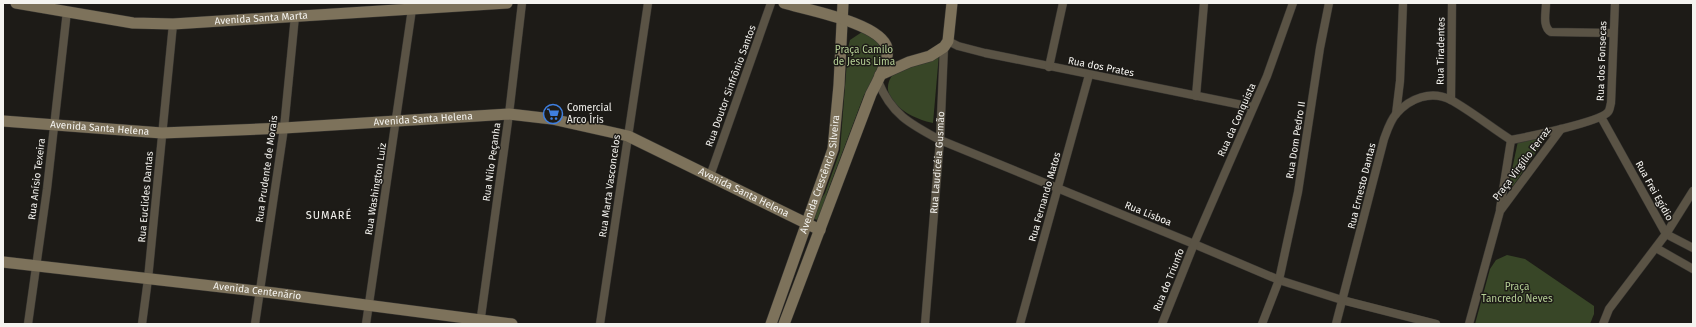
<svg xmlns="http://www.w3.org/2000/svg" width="1696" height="327" font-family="'Fira Sans',sans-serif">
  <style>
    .green { fill: #384627 }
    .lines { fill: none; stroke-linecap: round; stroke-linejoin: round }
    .street-casing { stroke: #373531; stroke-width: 9 }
    .secondary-casing { stroke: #373531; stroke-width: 12 }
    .street { stroke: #5a5345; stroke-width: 8 }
    .secondary { stroke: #7d725b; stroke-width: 11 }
    .labels { text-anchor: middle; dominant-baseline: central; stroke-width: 3; stroke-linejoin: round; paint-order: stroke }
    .street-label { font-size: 10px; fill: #f4f3ef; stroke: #1d1b17 }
    .park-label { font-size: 10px; fill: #b6d096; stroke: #1d1b17 }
    .poi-label { font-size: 10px; fill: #f4f3ef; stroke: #1d1b17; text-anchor: start }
    .neighbourhood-label { font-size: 11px; letter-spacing: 1px; fill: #f4f3ef; stroke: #1d1b17 }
  </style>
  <rect width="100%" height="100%" fill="#1d1b17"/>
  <g class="green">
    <path d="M862,32L882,43V56L878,76L864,95L827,193L823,210L818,220L814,219L813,213L825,193L840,151L848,48L850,40Z"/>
    <path d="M939,54L933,123C911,119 873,98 894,73Z"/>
    <path d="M1547,136L1513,186L1509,184L1518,141Z"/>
    <path d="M1507,255L1525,259L1594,306V314L1590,324H1475L1490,269L1496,260Z"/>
  </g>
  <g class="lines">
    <g class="street-casing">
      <g id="street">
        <path d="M1546,3C1546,12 1542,27 1551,32L1612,33"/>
        <path d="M948,41L958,46L985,53L1252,107"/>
        <path d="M1049,67L1063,3"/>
        <path d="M878,81C891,114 910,124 940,140L1194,244L1279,280L1342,300L1436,324"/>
        <path d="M1196,96L1204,3"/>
        <path d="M1451,100L1452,3"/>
        <path d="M1396,114L1400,81L1403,3"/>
        <path d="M1601,117L1666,234"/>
        <path d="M710,176L771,3"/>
        <path d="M1500,209L1511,140"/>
        <path d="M1666,234L1693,248"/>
        <path d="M1656,248L1693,269"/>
        <path d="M28,324L47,189L67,11"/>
        <path d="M142,324L148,279L173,24"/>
        <path d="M255,324L284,128L295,16"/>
        <path d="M366,324L412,9"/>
        <path d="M480,324L509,114L522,3"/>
        <path d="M600,324L648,3"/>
        <path id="s1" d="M925,324L940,140L944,47"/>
        <path d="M1020,324L1089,75"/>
        <path d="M1162,324L1194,244L1267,76L1293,3"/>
        <path d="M1262,324L1279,280L1298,192L1320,48L1329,3"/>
        <path d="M1336,324L1384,139C1387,131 1390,121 1396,114C1410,98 1431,90 1451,100C1471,111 1492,128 1511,140C1527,137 1600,122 1608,112C1610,110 1610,106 1611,103L1615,3"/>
        <path d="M1469,324L1500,211L1561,129"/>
        <path d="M1603,324L1609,309L1666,234L1693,191"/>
      </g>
    </g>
    <g class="secondary-casing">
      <g id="secondary">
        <path id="s2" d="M16,3L133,23L173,24L507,3"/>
        <path d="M880,75L909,62L930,56L944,47L948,41L952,3"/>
        <path id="s3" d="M3,121L162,133L284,128L509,114L552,119L628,136L820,230"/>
        <path id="s4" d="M3,262L274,293L512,324"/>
        <path id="s5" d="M771,324L833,149L839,85L843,3"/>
        <path d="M784,324L871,94C876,84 890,60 887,48C881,23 807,10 784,3"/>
      </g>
    </g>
    <use href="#street" class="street"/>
    <use href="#secondary" class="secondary"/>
  </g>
  <defs>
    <g id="supermarket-ring" transform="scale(1)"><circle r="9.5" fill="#1d1b17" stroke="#3f7fe0" stroke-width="1.5"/><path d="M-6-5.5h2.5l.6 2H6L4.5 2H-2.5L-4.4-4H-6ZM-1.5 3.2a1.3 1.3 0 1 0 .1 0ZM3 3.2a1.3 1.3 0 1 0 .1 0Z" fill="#3f7fe0"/></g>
  </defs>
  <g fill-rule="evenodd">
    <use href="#supermarket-ring" x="553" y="114"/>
  </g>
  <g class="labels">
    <g class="street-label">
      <text stroke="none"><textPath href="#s2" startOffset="247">Avenida Santa Marta</textPath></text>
      <text transform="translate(1441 51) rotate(-89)">Rua Tiradentes</text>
      <text transform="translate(1602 61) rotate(-88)">Rua dos Fonsecas</text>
      <text transform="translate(1101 67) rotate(11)">Rua dos Prates</text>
      <text transform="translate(731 86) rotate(-70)">Rua Doutor Sinfrônio Santos</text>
      <text stroke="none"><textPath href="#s3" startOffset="421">Avenida Santa Helena</textPath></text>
      <text transform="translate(1237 120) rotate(-66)">Rua da Conquista</text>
      <text stroke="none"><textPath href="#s3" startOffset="97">Avenida Santa Helena</textPath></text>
      <text transform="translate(1296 140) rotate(-81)">Rua Dom Pedro II</text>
      <text transform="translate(492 162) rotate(-82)">Rua Nilo Peçanha</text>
      <text stroke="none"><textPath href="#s1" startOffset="162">Rua Laudicéia Gusmão</textPath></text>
      <text transform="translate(1522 164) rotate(-53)">Praça Virgílio Ferraz</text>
      <text transform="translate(267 169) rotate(-82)">Rua Prudente de Morais</text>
      <text stroke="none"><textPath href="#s5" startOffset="158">Avenida Crescêncio Silveira</textPath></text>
      <text transform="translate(37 179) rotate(-83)">Rua Anísio Texeira</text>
      <text transform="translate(610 186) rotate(-82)">Rua Marta Vasconcelos</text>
      <text transform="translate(1362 186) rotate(-76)">Rua Ernesto Dantas</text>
      <text transform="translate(376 189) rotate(-81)">Rua Washington Luiz</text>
      <text transform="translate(1654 191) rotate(61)">Rua Frei Egídio</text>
      <text stroke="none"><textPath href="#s3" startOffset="757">Avenida Santa Helena</textPath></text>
      <text transform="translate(146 197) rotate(-85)">Rua Euclides Dantas</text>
      <text transform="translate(1045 197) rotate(-74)">Rua Fernando Matos</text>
      <text transform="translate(1148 214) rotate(22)">Rua Lisboa</text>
      <text transform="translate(1169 280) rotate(-68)">Rua do Triunfo</text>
      <text stroke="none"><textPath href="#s4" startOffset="256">Avenida Centenário</textPath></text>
    </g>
    <g class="park-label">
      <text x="864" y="50">Praça Camilo<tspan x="864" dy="12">de Jesus Lima</tspan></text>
      <text x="1517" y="287">Praça<tspan x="1517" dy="12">Tancredo Neves</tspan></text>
    </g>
    <g class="poi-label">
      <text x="567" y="108">Comercial<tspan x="567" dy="12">Arco Íris</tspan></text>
    </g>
    <g class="neighbourhood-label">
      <text x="329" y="215">SUMARÉ</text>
    </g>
  </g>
  <rect width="1696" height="327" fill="none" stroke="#f4f3ef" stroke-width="8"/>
</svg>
